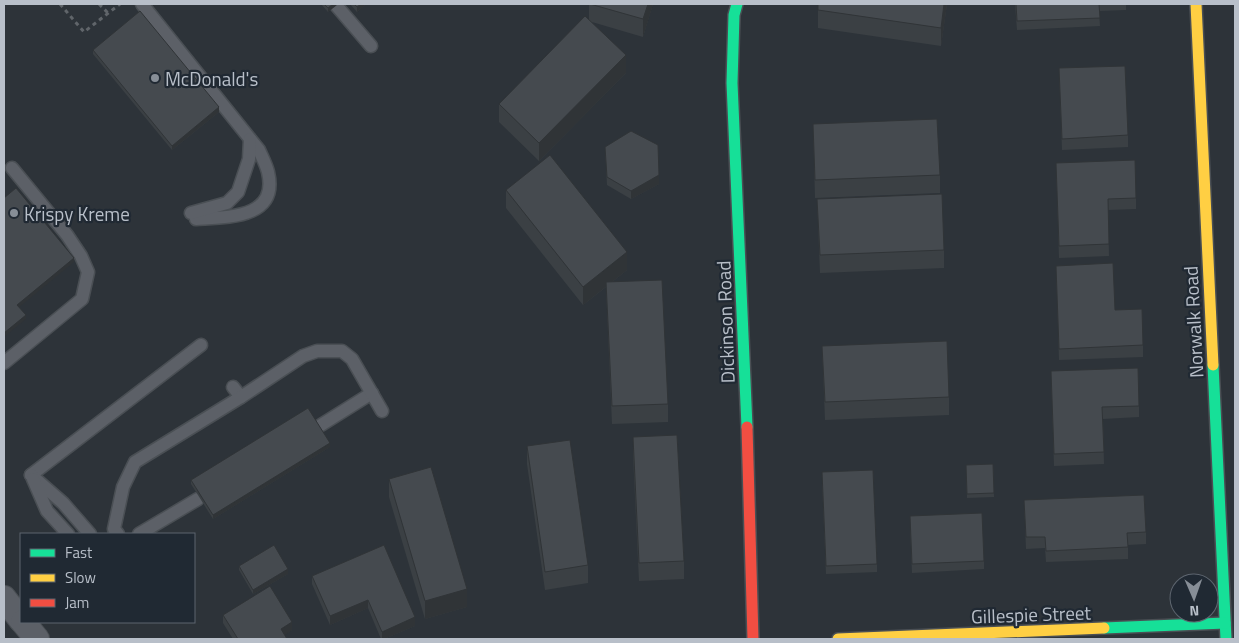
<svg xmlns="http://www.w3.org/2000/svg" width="1239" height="643" font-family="'Titillium Web',sans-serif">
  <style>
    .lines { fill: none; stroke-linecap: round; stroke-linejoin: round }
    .lane-casing { stroke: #4a4f54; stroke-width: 15 }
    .street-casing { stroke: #4a4f54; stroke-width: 26 }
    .fast-casing { stroke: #4a4f54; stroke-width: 14 }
    .slow-casing { stroke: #4a4f54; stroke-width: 14 }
    .jam-casing { stroke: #4a4f54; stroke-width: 14 }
    .path { stroke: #60656a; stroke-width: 3; stroke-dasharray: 4 4; stroke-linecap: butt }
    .lane { stroke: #5c6067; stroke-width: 12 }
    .street { stroke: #5c6067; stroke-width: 24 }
    .fast { stroke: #16e098; stroke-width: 11 }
    .slow { stroke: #ffcf43; stroke-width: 11 }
    .jam { stroke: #f24e42; stroke-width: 11 }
    .wall { fill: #3b4044 }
    .shaded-wall { fill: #303437 }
    .building { fill: #454a4f; stroke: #303437 }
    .poi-dot { fill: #878e97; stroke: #202933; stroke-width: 2 }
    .labels { text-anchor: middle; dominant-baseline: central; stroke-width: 4.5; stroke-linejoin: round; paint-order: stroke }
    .poi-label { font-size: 19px; fill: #b8bfc9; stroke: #202933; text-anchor: start }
    .street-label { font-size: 19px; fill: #b8bfc9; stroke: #202933 }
  </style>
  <rect width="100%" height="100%" fill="#2d3339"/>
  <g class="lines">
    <g class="lane-casing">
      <g id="lane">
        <path d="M142,4L259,150C262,157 266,164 268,172C279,219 227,217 196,219"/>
        <path d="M335,4L371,46"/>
        <path d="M191,213L227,203L238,192L249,159L250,139"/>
        <path d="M4,363L82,299L88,272L81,256L67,235L12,168"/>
        <path d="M233,387L241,397"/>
        <path d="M321,425L372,393"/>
        <path d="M31,475L201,345"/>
        <path d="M31,475L63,503L90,534"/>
        <path d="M33,479L47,511L68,534"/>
        <path d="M118,534L114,529L123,487L135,462L241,397L303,356L317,351H342L352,359L382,411"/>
        <path d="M139,534L198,499"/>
      </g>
    </g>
    <g class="street-casing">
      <g id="street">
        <path d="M4,598L21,620"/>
        <path d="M23,622L37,639"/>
      </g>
    </g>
    <g class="fast-casing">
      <g id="fast">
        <path d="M737,4L734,15L732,83L747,427"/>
        <path d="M1213,365L1226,639"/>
        <path d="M1104,628L1225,623"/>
      </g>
    </g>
    <g class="slow-casing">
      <g id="slow">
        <path d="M1196,4L1213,365"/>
        <path d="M838,639L1104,628"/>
      </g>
    </g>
    <g class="jam-casing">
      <path id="jam" d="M747,427L753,639"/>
    </g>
    <g class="path">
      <path d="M60,4L84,32L120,4"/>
      <path d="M99,4L108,13"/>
    </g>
    <use href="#lane" class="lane"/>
    <use href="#street" class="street"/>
    <use href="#fast" class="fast"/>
    <use href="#slow" class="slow"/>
    <use href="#jam" class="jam"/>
  </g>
  <g class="wall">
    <path d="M321,4H338L328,12Z"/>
    <path d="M350,4H366L357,12Z"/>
    <path d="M589,4H653L643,37L592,22L626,73L539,161L499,122V104L589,19Z"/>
    <path d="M947,4L941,46L818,28V10Z"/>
    <path d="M1015,4H1126V10L1099,11L1100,26L1017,30Z"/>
    <path d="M93,50L219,112L172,150L93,54Z"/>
    <path d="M1059,68L1128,135V147L1062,150Z"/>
    <path d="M813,124L940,175V193L815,198Z"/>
    <path d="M605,147L659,184L631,199L607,185Z"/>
    <path d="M1056,163L1136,198V209L1108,210L1109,256L1059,258Z"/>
    <path d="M506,190L627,270L612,282L668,404V422L612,424L606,287L583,305L506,208Z"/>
    <path d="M817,199L944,250V268L820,273Z"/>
    <path d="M1056,266L1115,310L1143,345V357L1059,360Z"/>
    <path d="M822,346L949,397V415L825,420Z"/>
    <path d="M1051,371L1139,406V417L1103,419L1104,464L1054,466Z"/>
    <path d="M633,437L684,561V579L639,581L633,455Z"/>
    <path d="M527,446L588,565V583L545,590L527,464Z"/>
    <path d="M330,447L213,519L191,484V480Z"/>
    <path d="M993,464L994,497L967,498L966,465Z"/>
    <path d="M389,479L467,607L425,619L389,497Z"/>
    <path d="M822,481L877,564V572L826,574Z"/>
    <path d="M1024,500L1146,532V544L1128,545V559L1046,562L1045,548L1026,549Z"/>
    <path d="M910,525L984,561V569L912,573Z"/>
    <path d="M384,545L415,626L384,639H381L368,608L330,625L312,584V576Z"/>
    <path d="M239,566L288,574L253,594L239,570Z"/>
    <path d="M223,615L292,630L284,635L287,639H233L223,623Z"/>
  </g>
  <g class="shaded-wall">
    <path d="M333,4H338L328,12V8Z"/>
    <path d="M361,4H366L357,12V7Z"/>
    <path d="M648,4H653L643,37V19Z"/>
    <path d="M944,4H947L941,46V28Z"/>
    <path d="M626,55V73L539,161V143Z"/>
    <path d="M219,107V112L172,150V146Z"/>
    <path d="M659,175V184L631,199V191Z"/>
    <path d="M627,252V270L583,305V287Z"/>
    <path d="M74,258V262L17,309V305Z"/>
    <path d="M26,315V319L4,337V333Z"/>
    <path d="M330,443V447L213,519V515Z"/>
    <path d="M288,569V574L253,594V590Z"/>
    <path d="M467,589V607L425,619V601Z"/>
    <path d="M368,600V608L330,625V616Z"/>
    <path d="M415,617V626L384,639H382V632Z"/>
    <path d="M292,622V630L281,638V629Z"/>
  </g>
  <g class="building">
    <path d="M324,4H333L328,8Z"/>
    <path d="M354,4H361L357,7Z"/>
    <path d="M590,4H648L643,19Z"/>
    <path d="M818,4H944L941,28L818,10Z"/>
    <path d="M1016,4H1099L1100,18L1017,21Z"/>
    <path d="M140,11L219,107L172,146L93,50Z"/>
    <path d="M585,16L626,55L539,143L499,104Z"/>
    <path d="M1125,66L1128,135L1062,139L1059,68Z"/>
    <path d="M937,119L940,175L815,180L813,124Z"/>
    <path d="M631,131L658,145L659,175L631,191L607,177L605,147Z"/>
    <path d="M550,155L627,252L583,287L506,190Z"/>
    <path d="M1135,160L1136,198L1108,199L1109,244L1059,246L1056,163Z"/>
    <path d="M16,188L74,258L17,305L26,315L4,333V198Z"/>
    <path d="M942,194L944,250L820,255L817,199Z"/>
    <path d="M1113,263L1115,310L1142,309L1143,345L1059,349L1056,266Z"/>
    <path d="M662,280L668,404L612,406L606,282Z"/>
    <path d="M947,341L949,397L825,402L822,346Z"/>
    <path d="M1138,368L1139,406L1102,407L1104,452L1054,454L1051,371Z"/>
    <path d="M308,408L330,443L213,515L191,480Z"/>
    <path d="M677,435L684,561L639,563L633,437Z"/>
    <path d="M570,440L588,565L545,572L527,446Z"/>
    <path d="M993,464L994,493L967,494L966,465Z"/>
    <path d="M431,467L467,589L425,601L389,479Z"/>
    <path d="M873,470L877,564L826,566L822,472Z"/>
    <path d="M1144,495L1146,532L1127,533L1128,547L1046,551L1045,537H1026L1024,500Z"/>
    <path d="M982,513L984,561L912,564L910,516Z"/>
    <path d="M274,545L288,569L253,590L239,566Z"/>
    <path d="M384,545L415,617L382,632L368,600L330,616L312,576Z"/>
    <path d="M270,586L292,622L281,629L287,639H238L223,615Z"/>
  </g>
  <g class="poi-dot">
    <circle cx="155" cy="78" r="5"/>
    <circle cx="14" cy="213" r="5"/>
  </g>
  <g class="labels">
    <g class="poi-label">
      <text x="165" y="78">McDonald's</text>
      <text x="24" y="213">Krispy Kreme</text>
    </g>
    <g class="street-label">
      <text transform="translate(725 322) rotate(-92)">Dickinson Road</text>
      <text transform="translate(1193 322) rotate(-93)">Norwalk Road</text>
      <text transform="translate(1031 614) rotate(-2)">Gillespie Street</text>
    </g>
  </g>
  <rect width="1239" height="643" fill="none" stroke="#b8bfc9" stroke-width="10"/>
  <rect x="20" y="533" width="175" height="90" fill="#202933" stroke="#5d656f"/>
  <rect x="30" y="549" width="25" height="8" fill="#16e098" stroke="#5d656f"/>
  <text x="65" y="558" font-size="15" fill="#b8bfc9">Fast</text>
  <rect x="30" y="574" width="25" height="8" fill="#ffcf43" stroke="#5d656f"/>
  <text x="65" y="583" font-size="15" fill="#b8bfc9">Slow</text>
  <rect x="30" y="599" width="25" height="8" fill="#f24e42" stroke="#5d656f"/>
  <text x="65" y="608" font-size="15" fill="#b8bfc9">Jam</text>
  <g transform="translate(1194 598) rotate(178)"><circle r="24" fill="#202933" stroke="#5d656f"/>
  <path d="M0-4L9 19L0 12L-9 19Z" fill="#878e97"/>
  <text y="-8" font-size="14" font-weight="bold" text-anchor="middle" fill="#b8bfc9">N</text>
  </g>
</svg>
